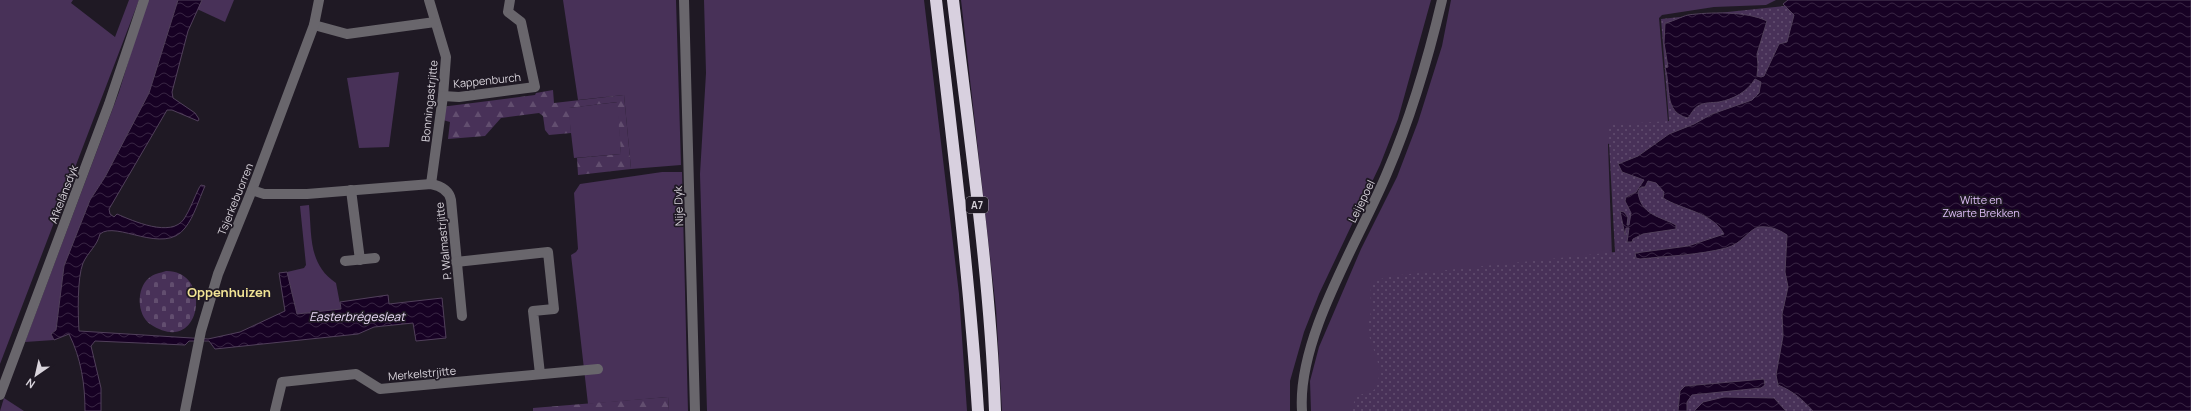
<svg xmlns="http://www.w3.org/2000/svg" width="2191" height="411" font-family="Manrope,sans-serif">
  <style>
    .green { fill: #483158 }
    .forest { fill: url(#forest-firs) }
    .cemetery { fill: url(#cemetery-stones) }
    .park { fill: url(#park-dots) }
    .water { fill: url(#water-waves); stroke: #51405b }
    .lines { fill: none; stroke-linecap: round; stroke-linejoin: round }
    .minor { stroke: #69666c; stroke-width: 10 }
    .highway { stroke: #d8d0df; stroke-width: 12 }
    .labels { text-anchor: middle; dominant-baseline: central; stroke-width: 3.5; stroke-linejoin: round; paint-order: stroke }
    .shield { fill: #1f1924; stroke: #a19ca5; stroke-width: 1 }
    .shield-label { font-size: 10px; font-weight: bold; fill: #d9d4dc }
    .street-label { font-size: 11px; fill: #d9d4dc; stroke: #1f1924 }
    .park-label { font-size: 11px; fill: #ddbdf6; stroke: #1f1924 }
    .water-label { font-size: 12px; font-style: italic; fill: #ebdbf8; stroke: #1f1924 }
    .quarter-label { font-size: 13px; font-weight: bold; fill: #f1e495; stroke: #1f1924 }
  </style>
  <defs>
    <pattern id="forest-firs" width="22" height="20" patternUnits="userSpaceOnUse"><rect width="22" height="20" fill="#483158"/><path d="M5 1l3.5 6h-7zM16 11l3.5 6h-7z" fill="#624e6f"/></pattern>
    <pattern id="cemetery-stones" width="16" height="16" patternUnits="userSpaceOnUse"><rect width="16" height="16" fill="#483158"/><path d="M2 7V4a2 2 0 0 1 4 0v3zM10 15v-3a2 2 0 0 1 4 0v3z" fill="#624e6f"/></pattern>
    <pattern id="park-dots" width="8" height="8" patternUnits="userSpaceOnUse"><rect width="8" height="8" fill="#483158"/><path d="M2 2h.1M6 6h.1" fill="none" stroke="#624e6f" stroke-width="1.8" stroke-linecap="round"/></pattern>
    <pattern id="water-waves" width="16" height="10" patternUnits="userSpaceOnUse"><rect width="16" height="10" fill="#170124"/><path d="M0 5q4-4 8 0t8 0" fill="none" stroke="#382543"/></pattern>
  </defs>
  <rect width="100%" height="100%" fill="#1f1924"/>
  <g class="green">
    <path d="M0,0H73L71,3L115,37L129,0H139L0,364Z"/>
    <path d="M147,0H178L149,93L105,177L90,200L64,266L56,330L51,334L54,340L25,342L119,92Z"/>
    <path d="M202,0H234L225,22L197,9Z"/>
    <path d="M563,0H676L681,165L631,169L624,95L578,100Z"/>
    <path d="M704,0H924L959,294L967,411H707L700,174L706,73Z"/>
    <path d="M961,0H1431L1398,119L1380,165L1319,294L1304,332L1290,381V411H1002L996,309Z"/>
    <path d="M1451,0H1776L1766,5L1714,7L1662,15L1659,18L1668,122L1608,144L1612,256L1678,411H1311L1310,381L1319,347L1361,249L1397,177L1418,122L1442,46Z"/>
    <path d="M399,72L389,147L359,148L347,78Z"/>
    <path d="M618,102L621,154L574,158L568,108Z"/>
    <path d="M662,172H682L688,411H669L668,397L588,404L571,255L576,252L578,249L574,193L580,184Z"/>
    <path d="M309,205C312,236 308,264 336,283L341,309L297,314L287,272L304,268L306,265L300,206Z"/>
    <path d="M4,398L24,411H0Z"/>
  </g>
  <g class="forest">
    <path d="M553,90L554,103L624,95L631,169L578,175L577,158L621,154L617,102L569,108L571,133L549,135L545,130L543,116L539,113L501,118L485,136L448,139L450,122L443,120L445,107L449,106L535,95L536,93Z"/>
    <path d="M668,397L669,411H533V408Z"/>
  </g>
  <path class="cemetery" d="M166,271C214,270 202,359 150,324C137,315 136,288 149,278C153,274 160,273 166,271Z"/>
  <path class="park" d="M1790,0H2191V411H1350L1357,396L1374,390C1387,370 1372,351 1368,331C1366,322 1371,317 1371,310C1371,288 1366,282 1391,276L1615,252L1608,125L1669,121L1661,19L1784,6Z"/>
  <g class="water">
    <path d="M178,0H202L188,31L172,92L173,98L195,113L199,119L198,121L172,110H167L112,204L109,209L110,214L114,217L117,214C133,221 171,238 184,219C190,210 194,198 199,188L201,185L205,186C199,199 194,217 185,228C164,256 116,220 100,234C97,246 88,252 83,263C77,278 78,315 79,331L208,339L240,332L285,311L279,273L287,272L297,314L341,309L340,302L388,295L389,304L442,298L446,338L416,341L413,323L374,327L358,334L215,349L209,341H189L185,345L95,341L91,346L101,388V411H85C85,384 81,358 69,334L54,340L51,334L56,330L64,266L90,200L105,177L149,93Z"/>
    <path d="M1788,0H2191V411H1813C1803,400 1793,391 1778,385L1776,375L1783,336L1782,314L1788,287L1785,272L1787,235C1778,229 1770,226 1759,227C1749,229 1742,244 1726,248C1699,255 1668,256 1640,259L1636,258L1635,253L1688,246L1724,234C1712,212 1682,210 1663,198L1664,192L1656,183L1648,181L1645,187L1640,188L1638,192C1641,215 1659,216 1676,225V229L1643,234L1633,239L1632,242H1627L1629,228H1626L1625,235L1620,211L1624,212L1628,217L1627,225H1629L1631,213L1625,201L1626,197L1636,192L1644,180L1622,172L1618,164L1638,156L1669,134L1694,124L1712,114L1752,100L1759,93L1761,82L1755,79C1747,92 1734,99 1719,102C1711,103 1705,102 1698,106C1694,108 1691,114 1688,118C1663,113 1671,85 1665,68L1668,67L1664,43L1665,23C1669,23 1683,16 1688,15C1709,12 1747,11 1767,21L1757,54L1758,65L1757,76L1761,77L1764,76L1779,44L1787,42L1794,15L1783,4Z"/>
    <path d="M1764,379L1765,385L1761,388L1692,395L1687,402V411H1678L1680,391L1685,386Z"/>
    <path d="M1724,397L1774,398L1786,411H1694L1703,402Z"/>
  </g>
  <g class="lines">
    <g class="minor">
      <path d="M429,0L446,57L443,96L431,184"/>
      <path d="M684,0L695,411"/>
      <path d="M314,25L347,34L435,22"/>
      <path d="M443,96L459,97L535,87L521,22L508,12L510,0"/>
      <path d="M252,190L264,194H307L431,184C441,186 449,190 451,200L462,316"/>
      <path d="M351,190L360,260"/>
      <path d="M345,261L375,258"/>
      <path d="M456,262L548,252L554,309L533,311L540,374"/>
      <path d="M0,395L109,104L144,0"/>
      <path d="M185,411L201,331L218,274L252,190L314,25L319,0"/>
      <path d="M275,411L282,382L356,374L380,389L598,369"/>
      <path d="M1302,411C1297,337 1359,241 1387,173C1411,117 1428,59 1442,0"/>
    </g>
    <g class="highway">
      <path d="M936,0C952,137 969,273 978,411"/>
      <path d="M953,0C969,136 990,274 995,411"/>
    </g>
  </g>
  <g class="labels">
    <rect class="shield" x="966" y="197" width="22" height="16" rx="3"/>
    <g class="shield-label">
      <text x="977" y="205">A7</text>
    </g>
    <g class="street-label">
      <text transform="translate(487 80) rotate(-6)">Kappenburch</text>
      <text transform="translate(429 101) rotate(-84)">Bonningastrjitte</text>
      <text transform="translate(63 194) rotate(-69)">Afkelânsdyk</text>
      <text transform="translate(235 199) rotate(-68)">Tsjerkebuorren</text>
      <text transform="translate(1361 201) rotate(-64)">Leijepoel</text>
      <text transform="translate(678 206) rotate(-92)">Nije Dyk</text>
      <text transform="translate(443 241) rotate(-96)">P. Walmastrjitte</text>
      <text transform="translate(422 373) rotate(-5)">Merkelstrjitte</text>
    </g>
    <g class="park-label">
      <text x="1981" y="199">Witte en<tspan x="1981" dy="13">Zwarte Brekken</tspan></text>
    </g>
    <g class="water-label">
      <text x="357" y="316">Easterbrégesleat</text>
    </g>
    <g class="quarter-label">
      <text x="229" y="292">Oppenhuizen</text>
    </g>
  </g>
  <g transform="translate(36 375) rotate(214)" stroke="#1f1924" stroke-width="3" paint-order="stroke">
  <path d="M0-3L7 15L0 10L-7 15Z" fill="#d9d4dc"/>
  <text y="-6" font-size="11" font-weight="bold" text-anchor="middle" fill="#d9d4dc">N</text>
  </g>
</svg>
